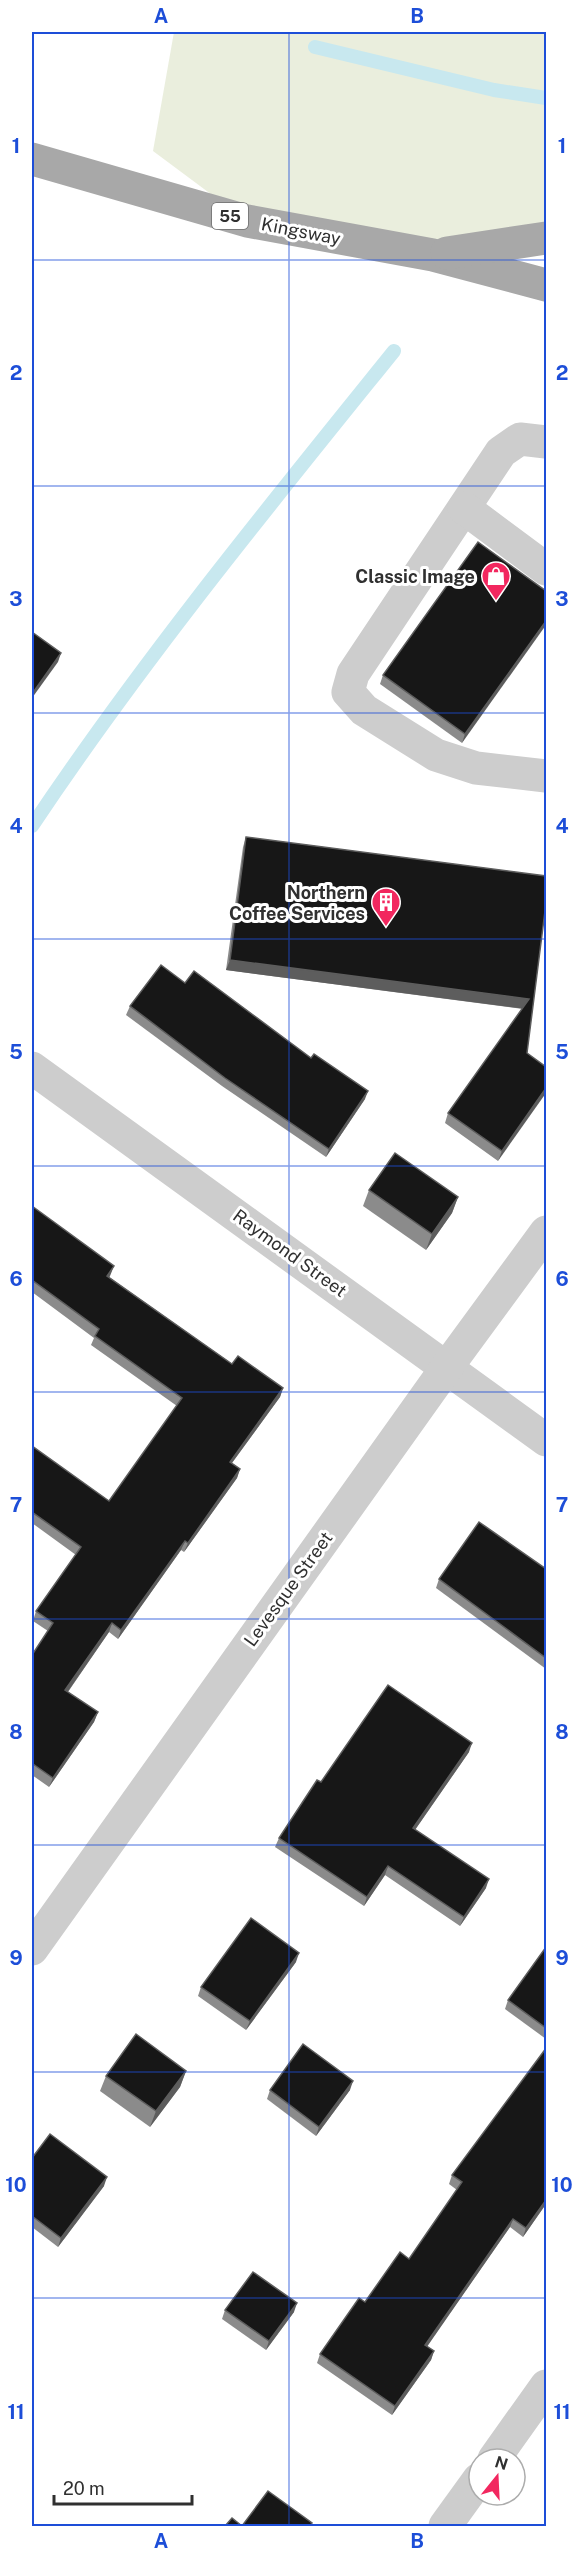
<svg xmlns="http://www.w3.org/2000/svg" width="578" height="2558" font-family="'Public Sans',sans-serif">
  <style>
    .green { fill: #eaeedd }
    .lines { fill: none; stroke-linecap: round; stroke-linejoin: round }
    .stream { stroke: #c8e8ef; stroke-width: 14 }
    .minor { stroke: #cdcdcd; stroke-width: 33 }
    .major { stroke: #a8a8a8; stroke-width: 33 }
    .wall { fill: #8b8b8b }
    .shaded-wall { fill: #5d5d5d }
    .building { fill: #171717; stroke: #5d5d5d; stroke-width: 1.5 }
    .grid { fill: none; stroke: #1d4ed8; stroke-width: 1.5; stroke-opacity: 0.55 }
    .labels { text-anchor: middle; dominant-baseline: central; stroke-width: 6; stroke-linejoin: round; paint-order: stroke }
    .shield { fill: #fff; stroke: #6e6e6e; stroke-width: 1.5 }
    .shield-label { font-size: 16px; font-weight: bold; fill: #303030 }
    .street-label { font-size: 18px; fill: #303030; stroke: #fff }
    .poi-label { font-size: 18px; font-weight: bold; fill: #303030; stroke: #fff; text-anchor: end }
    .neatline { fill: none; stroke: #1d4ed8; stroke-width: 2 }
    .grid-label { font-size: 20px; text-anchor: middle; font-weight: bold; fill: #1d4ed8 }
  </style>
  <rect width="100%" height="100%" fill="#fff"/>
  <path class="green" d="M174,32H546V238L433,255L247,221L153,151Z"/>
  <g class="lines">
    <g class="stream">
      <path d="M315,47L494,90L546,98"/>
      <path d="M32,826C143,660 269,506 394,351"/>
    </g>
    <g class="minor">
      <path d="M546,442L520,439L501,452L353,674L348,692L364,710L436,755L476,768L546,776"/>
      <path d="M464,508L546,569"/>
      <path d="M32,1068L546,1440"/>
      <path d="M32,1949L447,1367L546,1232"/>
      <path d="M494,2459L546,2386"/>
      <path d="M445,2526L479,2479"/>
    </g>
    <g class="major">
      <path d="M32,159L247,221L433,255L546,285"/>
      <path d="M447,253L546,238"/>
    </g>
  </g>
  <g class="wall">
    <path d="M546,591L462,743L380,684L383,675Z"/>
    <path d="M246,837L546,876L527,1053L546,1067L498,1161L445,1123L448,1113L523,1009L226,970L243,847Z"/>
    <path d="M185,983L365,1099L326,1157L222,1086L126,1015L130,1006Z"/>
    <path d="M369,1190L458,1197L452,1213L426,1250L363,1206Z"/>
    <path d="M32,1206L110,1276L109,1277L232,1364L283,1388L280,1397L232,1463L240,1469L237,1478L184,1552L181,1550L118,1639L109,1632L68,1692L98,1712L94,1722L49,1787L32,1775V1655L48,1631L33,1621L36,1611L76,1555L32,1523V1447L109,1501L177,1406L91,1345L94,1338L32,1292Z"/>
    <path d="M546,1569V1669L436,1588L439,1579Z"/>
    <path d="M469,1752L415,1830L486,1888L460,1926L385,1875L364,1906L275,1847L279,1838L321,1782Z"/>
    <path d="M546,1947V2039L505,2009L508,2000Z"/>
    <path d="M296,1962L246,2030L198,1996L201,1987Z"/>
    <path d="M546,2053V2204L523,2237L510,2227L427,2346L434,2351L431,2360L392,2415L317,2363L320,2354L365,2302L409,2259L457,2190L449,2184L452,2175Z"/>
    <path d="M186,2071L180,2087L150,2127L100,2091L106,2076Z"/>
    <path d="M270,2090H350L316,2136L267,2099Z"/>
    <path d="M32,2158L104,2186L58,2247L32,2227Z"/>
    <path d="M225,2310L294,2312L266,2350L222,2319Z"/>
  </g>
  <g class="shaded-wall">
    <path d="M546,621V625L462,743L465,734Z"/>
    <path d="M61,653L58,662L32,698V694Z"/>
    <path d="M230,960L529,999L526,1009L226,970Z"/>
    <path d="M546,1088V1093L498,1161L502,1151Z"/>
    <path d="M368,1091L365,1099L326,1157L329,1149Z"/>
    <path d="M458,1197L452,1213L426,1250L432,1234Z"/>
    <path d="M114,1266L110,1276L103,1285L107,1276Z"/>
    <path d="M283,1388L280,1397L226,1471L230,1462Z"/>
    <path d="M240,1469L237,1478L184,1552L188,1543Z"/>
    <path d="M185,1541L181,1550L118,1639L121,1630Z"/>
    <path d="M112,1623L109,1632L62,1700L65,1690Z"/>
    <path d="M98,1712L94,1722L49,1787L53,1778Z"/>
    <path d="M472,1743L469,1752L410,1837L413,1828Z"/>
    <path d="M388,1866L385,1875L364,1906L367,1897Z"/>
    <path d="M489,1879L486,1888L460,1926L464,1917Z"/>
    <path d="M299,1953L296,1962L246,2030L250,2021Z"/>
    <path d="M186,2071L180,2087L150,2127L156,2111Z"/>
    <path d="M353,2081L350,2090L316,2136L319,2127Z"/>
    <path d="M107,2177L104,2186L58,2247L61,2238Z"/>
    <path d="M546,2200V2204L523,2237L526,2228Z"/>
    <path d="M513,2219L510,2227L422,2354L425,2345Z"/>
    <path d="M297,2303L294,2312L266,2350L269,2341Z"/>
    <path d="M434,2351L431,2360L392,2415L395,2406Z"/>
  </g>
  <g class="building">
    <path d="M478,542L546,591V621L465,734L383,675Z"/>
    <path d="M32,632L61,653L32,694Z"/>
    <path d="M246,837L546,876V903L527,1053L546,1067V1088L502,1151L448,1113L529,999L230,960Z"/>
    <path d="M161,965L185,983L194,971L311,1058L314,1054L368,1091L329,1149L225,1078L130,1006Z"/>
    <path d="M395,1153L458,1197L432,1234L369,1190Z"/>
    <path d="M32,1206L114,1266L107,1276L232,1364L238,1356L283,1388L230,1462L240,1469L188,1543L185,1541L121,1630L112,1623L65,1690L98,1712L53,1778L33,1764L32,1766V1655L53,1623L36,1611L81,1547L32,1512V1446L109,1501L182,1398L95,1336L99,1329L32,1280Z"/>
    <path d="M479,1522L546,1569V1658L439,1579Z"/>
    <path d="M388,1685L472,1743L413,1828L489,1879L464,1917L388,1866L367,1897L279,1838L317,1780L321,1782Z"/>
    <path d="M251,1918L299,1953L250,2021L201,1987Z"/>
    <path d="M546,1947V2028L508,2000Z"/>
    <path d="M136,2034L186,2071L156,2111L106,2076Z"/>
    <path d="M303,2044L353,2081L319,2127L270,2090Z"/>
    <path d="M544,2051L546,2053V2200L526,2228L513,2219L425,2345L434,2351L395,2406L320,2354L359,2298L365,2302L400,2252L409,2259L462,2182L452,2175Z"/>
    <path d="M50,2134L107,2177L61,2238L32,2216V2158Z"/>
    <path d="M253,2272L297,2303L269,2341L225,2310Z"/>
    <path d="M268,2491L312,2523L310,2526H225L232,2518L242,2526Z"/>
  </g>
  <path class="grid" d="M289,32V2526M32,260H546M32,486H546M32,713H546M32,939H546M32,1166H546M32,1392H546M32,1619H546M32,1845H546M32,2072H546M32,2298H546"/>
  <defs>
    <g id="shop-pin" transform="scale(1.5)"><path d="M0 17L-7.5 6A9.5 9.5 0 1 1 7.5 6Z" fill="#f2275f" stroke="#fff"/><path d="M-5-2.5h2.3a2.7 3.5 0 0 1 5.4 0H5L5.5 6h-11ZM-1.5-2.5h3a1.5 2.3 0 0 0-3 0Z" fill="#fff"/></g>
    <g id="building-pin" transform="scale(1.5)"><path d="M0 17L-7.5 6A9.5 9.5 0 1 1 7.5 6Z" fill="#f2275f" stroke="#fff"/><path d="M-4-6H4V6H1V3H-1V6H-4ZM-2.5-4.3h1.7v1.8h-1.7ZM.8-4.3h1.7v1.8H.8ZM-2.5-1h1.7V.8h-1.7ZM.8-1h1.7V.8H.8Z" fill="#fff"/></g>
  </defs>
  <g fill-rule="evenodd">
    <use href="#shop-pin" x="496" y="576"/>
    <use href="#building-pin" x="386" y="902"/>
  </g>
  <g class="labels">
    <rect class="shield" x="212" y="203" width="36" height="26" rx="4.5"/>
    <g class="shield-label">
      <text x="230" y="216">55</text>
    </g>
    <g class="street-label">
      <text transform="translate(301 231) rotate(11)">Kingsway</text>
      <text transform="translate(290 1253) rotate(36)">Raymond Street</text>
      <text transform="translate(288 1589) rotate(-54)">Levesque Street</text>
    </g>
    <g class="poi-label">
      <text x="475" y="576">Classic Image</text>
      <text x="365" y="892">Northern<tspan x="365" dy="21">Coffee Services</tspan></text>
    </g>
  </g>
  <rect width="578" height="2558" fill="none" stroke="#ffffff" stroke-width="66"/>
  <g transform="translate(497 2477) rotate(18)"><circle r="28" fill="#ffffff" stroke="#acacac" stroke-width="1.5"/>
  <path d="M0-4.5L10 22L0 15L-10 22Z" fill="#f2275f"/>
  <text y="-9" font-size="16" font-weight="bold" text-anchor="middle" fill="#303030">N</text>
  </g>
  <path d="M54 2495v9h138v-9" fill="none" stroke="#303030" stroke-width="3"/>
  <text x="63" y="2495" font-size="18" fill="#303030" stroke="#ffffff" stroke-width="4.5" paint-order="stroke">20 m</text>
  <rect x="33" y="33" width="512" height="2492" class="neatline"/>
  <g class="grid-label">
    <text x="161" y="23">A</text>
    <text x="417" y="23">B</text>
    <text x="16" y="153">1</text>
    <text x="562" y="153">1</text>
    <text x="16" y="380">2</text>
    <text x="562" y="380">2</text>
    <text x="16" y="606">3</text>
    <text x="562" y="606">3</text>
    <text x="16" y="833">4</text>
    <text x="562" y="833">4</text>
    <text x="16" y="1059">5</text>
    <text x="562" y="1059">5</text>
    <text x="16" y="1286">6</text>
    <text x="562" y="1286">6</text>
    <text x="16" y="1512">7</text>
    <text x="562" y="1512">7</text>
    <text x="16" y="1739">8</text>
    <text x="562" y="1739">8</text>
    <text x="16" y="1965">9</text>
    <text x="562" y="1965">9</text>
    <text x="16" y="2192">10</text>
    <text x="562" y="2192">10</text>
    <text x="16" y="2419">11</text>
    <text x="562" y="2419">11</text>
    <text x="161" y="2548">A</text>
    <text x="417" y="2548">B</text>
  </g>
</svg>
